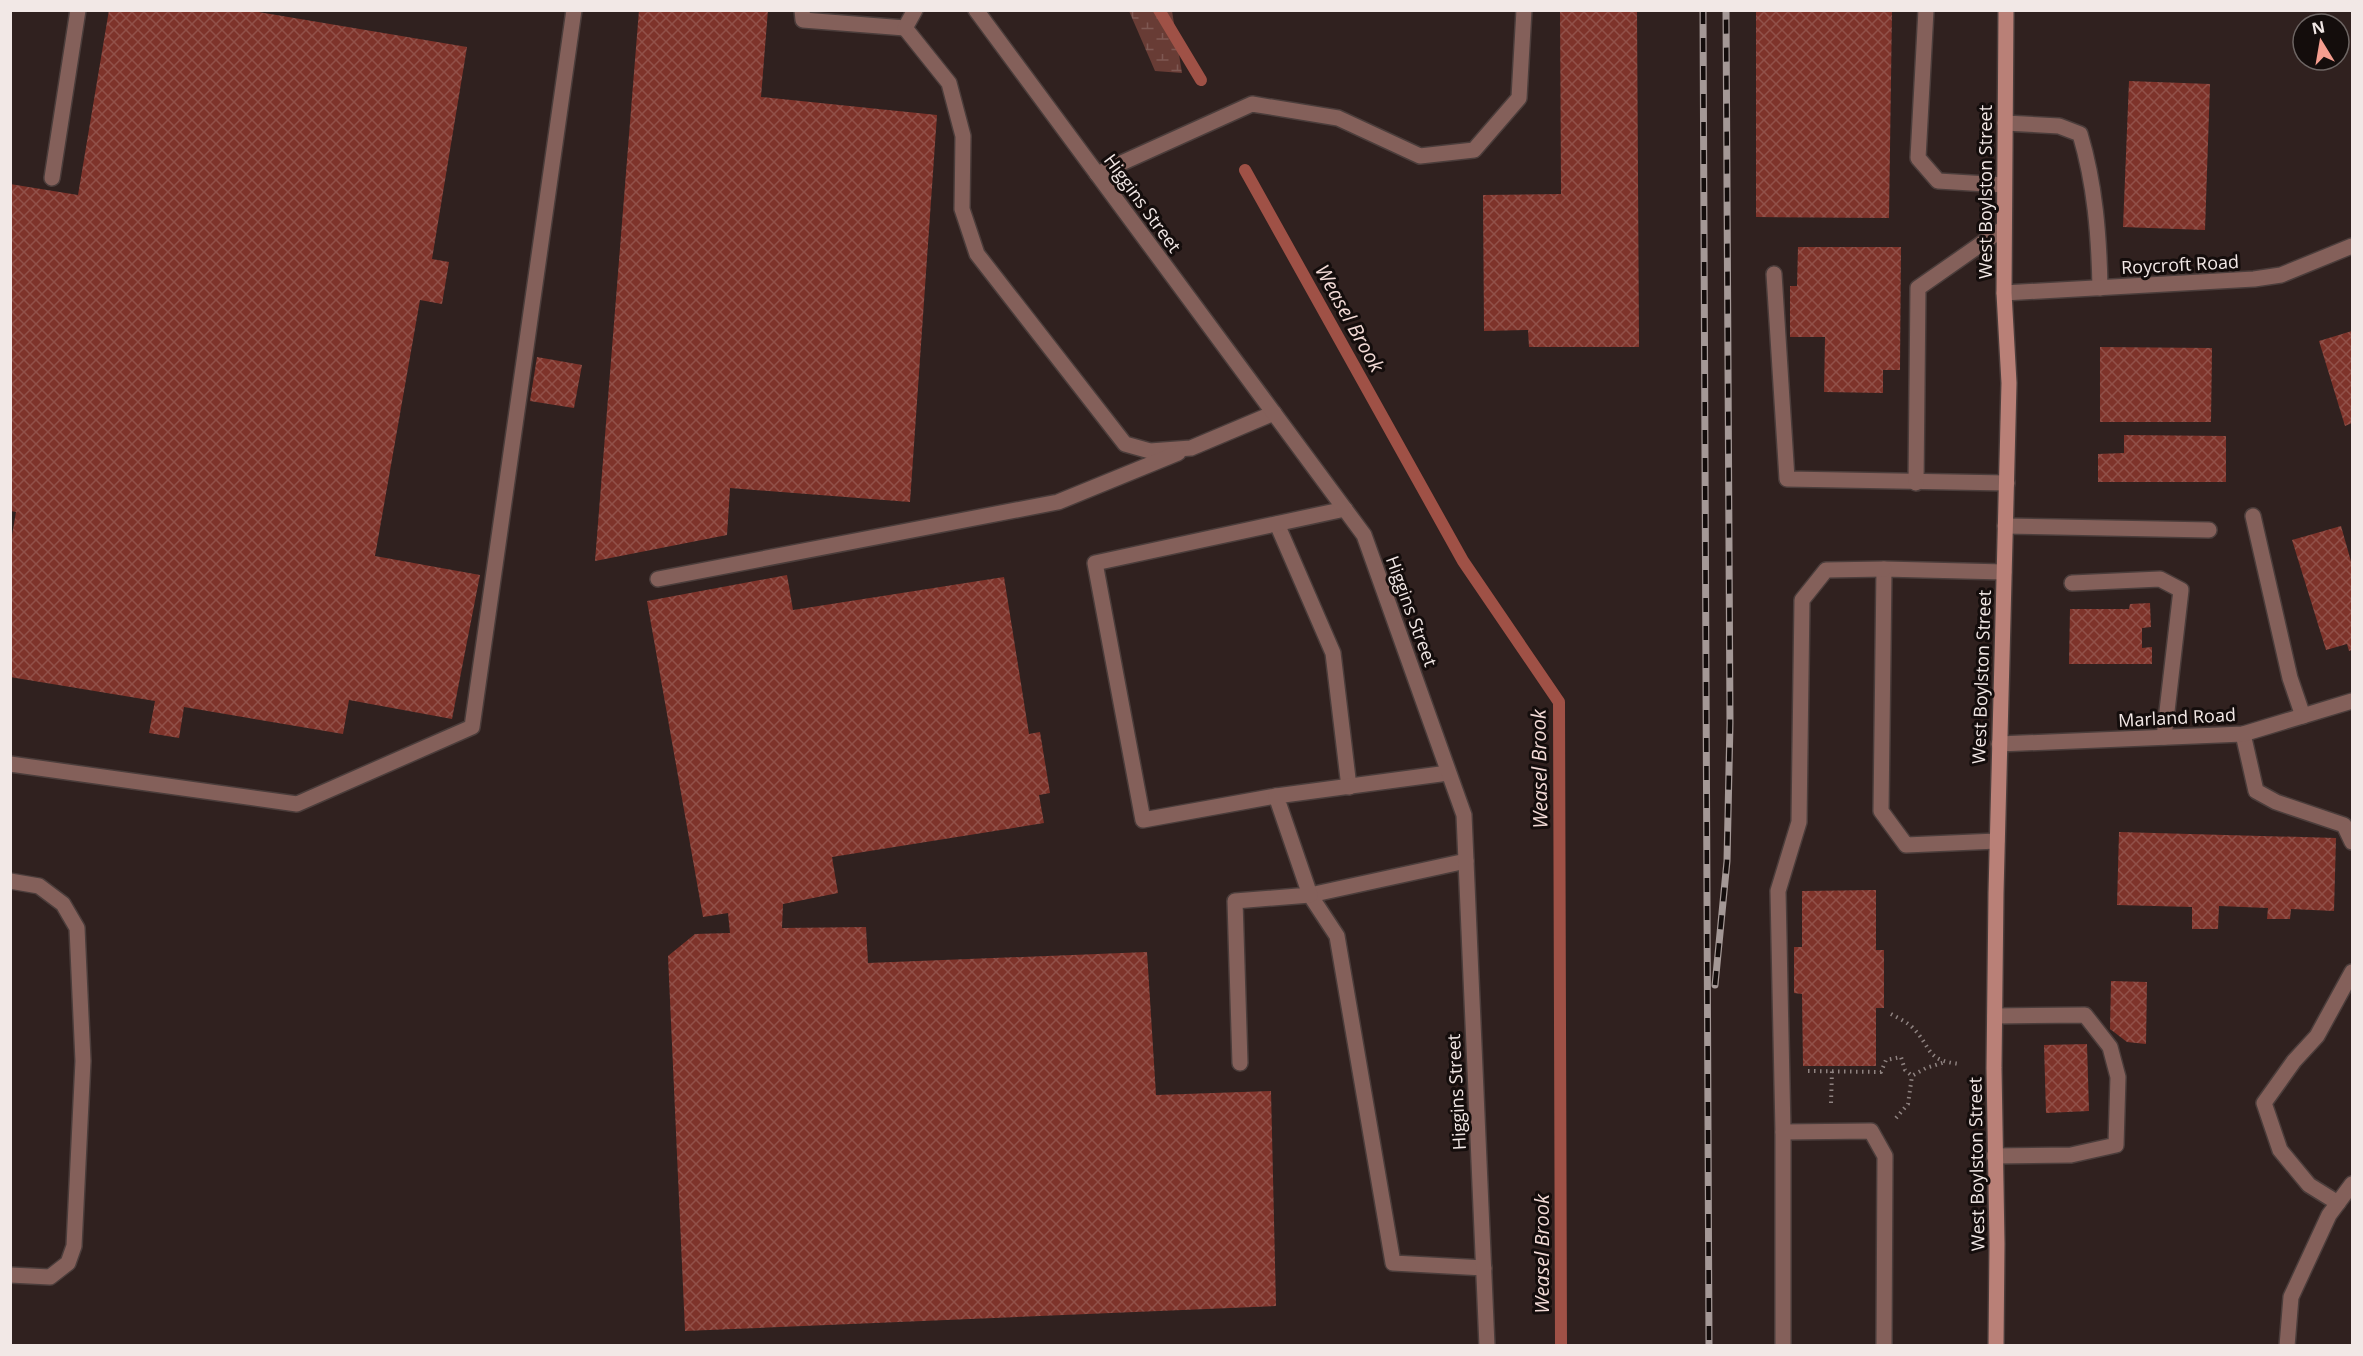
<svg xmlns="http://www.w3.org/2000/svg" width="2363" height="1356" font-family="'Open Sans',sans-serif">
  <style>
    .wetland { fill: url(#wetland-marsh) }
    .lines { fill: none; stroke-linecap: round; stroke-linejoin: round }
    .stream { stroke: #9f5146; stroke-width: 12 }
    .building { fill: url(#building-cross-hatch) }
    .service-casing { stroke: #4b3d3b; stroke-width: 18 }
    .minor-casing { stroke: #4b3d3b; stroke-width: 18 }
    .secondary-casing { stroke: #4b3d3b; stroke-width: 18 }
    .path { stroke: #8f8381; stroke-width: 4; stroke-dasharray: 1.5 4.5; stroke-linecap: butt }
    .service { stroke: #84605a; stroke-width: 15 }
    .minor { stroke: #84605a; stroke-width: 15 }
    .secondary { stroke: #b98077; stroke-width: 15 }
    .rail-casing { stroke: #a49896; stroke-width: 7 }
    .rail { stroke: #140d0c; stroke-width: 4.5; stroke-dasharray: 14; stroke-linecap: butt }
    .labels { text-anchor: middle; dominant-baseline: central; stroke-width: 6; stroke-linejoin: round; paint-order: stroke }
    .street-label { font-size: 18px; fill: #f2e8e6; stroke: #140d0c }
    .water-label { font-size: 20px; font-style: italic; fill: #f2dad6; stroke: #140d0c }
  </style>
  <defs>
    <pattern id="wetland-marsh" width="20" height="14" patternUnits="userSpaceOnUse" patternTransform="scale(1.5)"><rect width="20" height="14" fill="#683c35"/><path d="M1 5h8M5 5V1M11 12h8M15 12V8" fill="none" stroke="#7e5852"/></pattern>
    <pattern id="building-cross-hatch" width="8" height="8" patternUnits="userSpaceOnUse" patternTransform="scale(1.5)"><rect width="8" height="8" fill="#7e332a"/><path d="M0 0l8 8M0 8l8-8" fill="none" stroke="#915149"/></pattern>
  </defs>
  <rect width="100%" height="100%" fill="#30211f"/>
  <path class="wetland" d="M1129,11H1172L1182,73L1155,71Z"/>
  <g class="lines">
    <g class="stream">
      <path d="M1159,10L1201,80"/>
      <path d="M1245,170L1463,561L1559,702L1561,1346"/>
    </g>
  </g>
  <g class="building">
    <path d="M109,10H246L467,47L432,259L449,262L442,304L420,300L375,556L480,575L452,719L349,700L343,734L184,707L179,738L149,733L155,701L10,677V547L16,512L10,511V184L78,195Z"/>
    <path d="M639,10H768L761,97L937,115L910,502L730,488L727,535L595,561Z"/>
    <path d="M1560,10H1637L1639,347H1529L1528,330L1484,331L1483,195L1561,194Z"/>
    <path d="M1756,10H1892L1889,218L1756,217Z"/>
    <path d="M2129,81L2210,84L2205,230L2123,227Z"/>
    <path d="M1798,247H1901L1900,370H1883V393L1824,392L1825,337H1790V286H1797Z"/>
    <path d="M2352,331V423L2345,426L2319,341Z"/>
    <path d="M2100,347L2212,348L2211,422H2100Z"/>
    <path d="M537,357L582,365L574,408L530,401Z"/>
    <path d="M2124,435L2226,436V482H2098V454L2124,453Z"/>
    <path d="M2341,526L2352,565V650L2349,651L2347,644L2326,650L2292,540Z"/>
    <path d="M787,575L793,610L1004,577L1029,734L1040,732L1050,793L1039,795L1044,823L832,857L838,893L783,904L782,928L866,927L868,963L1147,952L1156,1095L1271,1091L1276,1306L685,1331L668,956L695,934L730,933L728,913L703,917L647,601Z"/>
    <path d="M2150,603L2151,627L2142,628V648L2152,647V664H2069L2070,609H2129L2130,604Z"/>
    <path d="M2119,832L2336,838L2334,911L2291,909L2290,919H2267L2268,908L2219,906L2218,929H2192V907L2117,905Z"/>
    <path d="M1876,890V950H1884V1008H1876V1066H1803L1802,994L1794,993V947H1802V891Z"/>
    <path d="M2111,981L2147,982L2146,1044L2127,1042L2110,1029Z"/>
    <path d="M2087,1044L2089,1111L2046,1113L2044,1045Z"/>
  </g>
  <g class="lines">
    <g class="service-casing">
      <g id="service">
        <path d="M802,10L803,20L905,28"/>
        <path d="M915,10L905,28L949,83L963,136L962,209L977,254L1125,444L1150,451L1191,448L1274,413"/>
        <path d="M1926,10L1918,158L1938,181L2004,185"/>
        <path d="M2005,123L2059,126L2080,134C2095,184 2099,235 2100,288"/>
        <path d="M1097,174L1252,104L1338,118L1420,156L1474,150L1519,98L1524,10"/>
        <path d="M52,178L78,10"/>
        <path d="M1774,274L1787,479L2007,483"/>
        <path d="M1916,483L1918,288L2004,228"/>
        <path d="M2253,516L2290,678L2303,716"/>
        <path d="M1277,524L1333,653L1349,787"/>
        <path d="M2005,526L2209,530"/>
        <path d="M658,579L1058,502L1178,453"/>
        <path d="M2072,583L2160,579L2181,590L2164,737"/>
        <path d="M2243,734L2256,791L2276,802L2344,825L2352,842"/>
        <path d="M10,764L297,804L472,727L574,10"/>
        <path d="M1276,796L1143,820L1095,563L1345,509"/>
        <path d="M1997,841L1906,845L1881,811L1884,569L2004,572"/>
        <path d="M1466,861L1310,895L1337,936L1393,1263L1484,1268"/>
        <path d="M10,881L39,886L63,904L77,928L83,1061L74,1246L68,1263L50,1277L10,1275"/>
        <path d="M1240,1063L1235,901L1310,895L1276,796L1448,773"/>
        <path d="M1783,1132L1871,1131L1885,1156L1884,1346"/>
        <path d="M1994,1156L2071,1155L2116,1145L2118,1077L2110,1047L2085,1015L1995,1016"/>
        <path d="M2338,1203L2309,1185L2280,1150L2264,1103L2294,1061L2317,1036L2352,972"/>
        <path d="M1783,1346V1132L1778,891L1799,822L1802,600L1826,570L1884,569"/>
        <path d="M2287,1346L2291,1297L2329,1215L2352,1184"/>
      </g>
    </g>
    <g class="minor-casing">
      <g id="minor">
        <path d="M976,10L1364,535L1464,815L1487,1346"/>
        <path d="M2004,293L2254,279L2281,275L2352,246"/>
        <path d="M1999,744L2243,734L2352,701"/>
      </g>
    </g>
    <g class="secondary-casing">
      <path id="secondary" d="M1996,1346L1997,1244L1994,1068L1996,893L2009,383L2004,293L2006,10"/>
    </g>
    <g class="path">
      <path d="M1891,1014C1898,1018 1907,1022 1912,1027C1933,1048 1924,1060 1960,1064"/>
      <path d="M1808,1071L1881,1072L1886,1060L1901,1057L1905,1070L1912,1076L1926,1068L1945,1062"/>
      <path d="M1831,1103L1832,1071"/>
      <path d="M1896,1118L1908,1104L1912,1076"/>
    </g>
    <use href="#service" class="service"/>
    <use href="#minor" class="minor"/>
    <use href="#secondary" class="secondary"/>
    <g class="rail-casing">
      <g id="rail">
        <path d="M1703,10L1709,1346"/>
        <path d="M1715,985L1727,861L1730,723L1726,10"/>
      </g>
    </g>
    <use href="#rail" class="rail"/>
  </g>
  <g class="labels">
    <g class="street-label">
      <text transform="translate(1985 192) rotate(-90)">West Boylston Street</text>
      <text transform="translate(1143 203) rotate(54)">Higgins Street</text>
      <text transform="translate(2180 264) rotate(-3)">Roycroft Road</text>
      <text transform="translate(1412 611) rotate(70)">Higgins Street</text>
      <text transform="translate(1981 677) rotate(-88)">West Boylston Street</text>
      <text transform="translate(2177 717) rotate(-3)">Marland Road</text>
      <text transform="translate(1456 1092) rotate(-93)">Higgins Street</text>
      <text transform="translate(1976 1164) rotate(-91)">West Boylston Street</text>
    </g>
    <g class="water-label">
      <text transform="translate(1350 318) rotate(61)">Weasel Brook</text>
      <text transform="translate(1539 769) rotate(-91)">Weasel Brook</text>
      <text transform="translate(1541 1254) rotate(-90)">Weasel Brook</text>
    </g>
  </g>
  <rect width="2363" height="1356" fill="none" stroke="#f2e8e6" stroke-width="24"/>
  <g transform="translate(2321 42) rotate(349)"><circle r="28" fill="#140d0c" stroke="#6d6563" stroke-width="1.5"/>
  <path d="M0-4.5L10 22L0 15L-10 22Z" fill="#f59d8f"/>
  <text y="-9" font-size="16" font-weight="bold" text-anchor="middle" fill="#f2e8e6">N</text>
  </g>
</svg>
